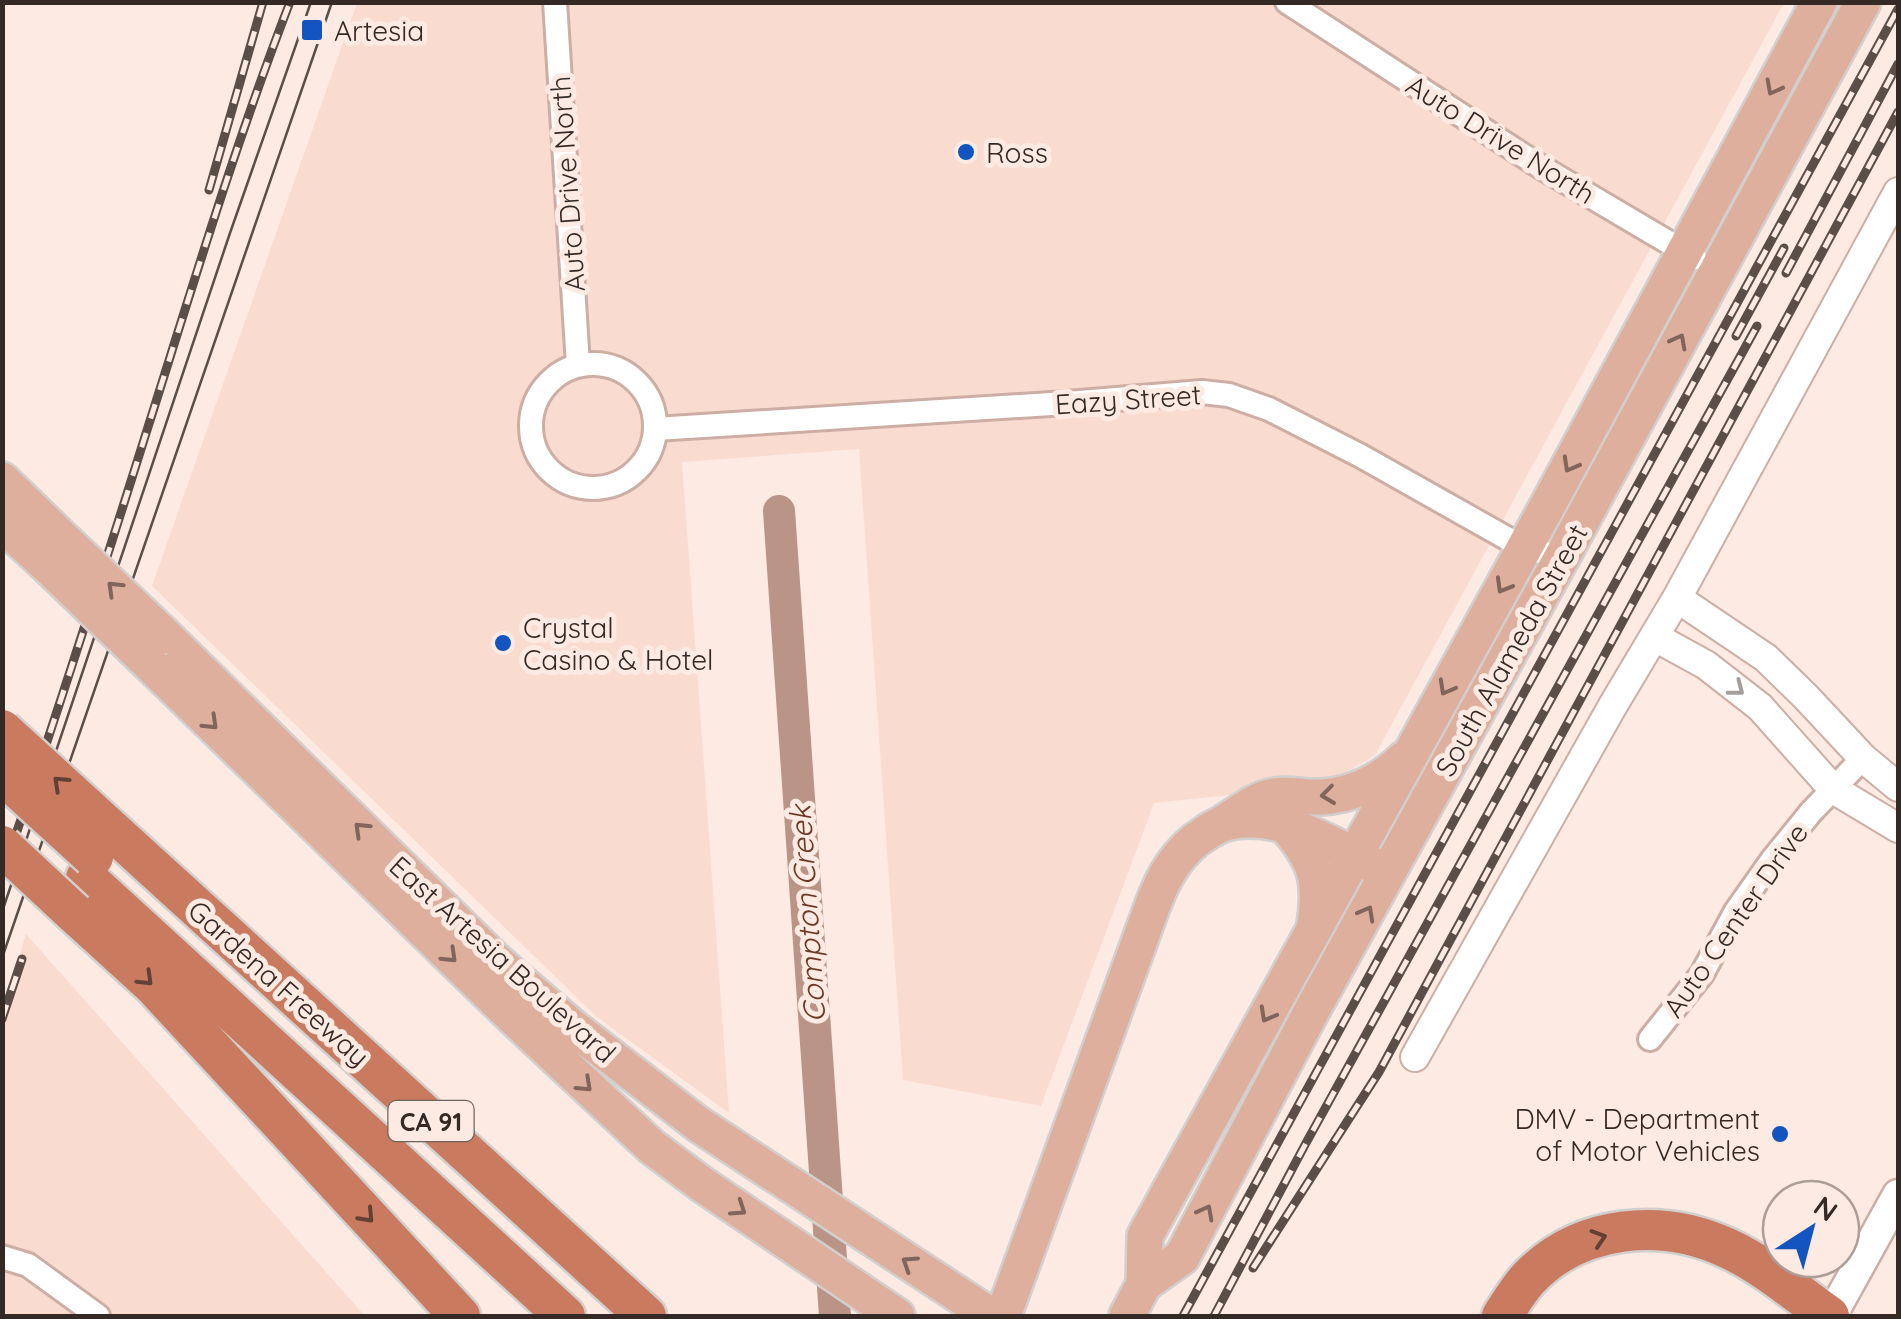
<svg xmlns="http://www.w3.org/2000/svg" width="1901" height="1319" font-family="Quicksand,sans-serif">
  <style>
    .built { fill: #fadbd0 }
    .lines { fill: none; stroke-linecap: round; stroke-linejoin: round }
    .river { stroke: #ba9487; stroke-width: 32 }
    .minor-casing { stroke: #ccaea4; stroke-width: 28 }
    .tertiary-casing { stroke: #ccaea4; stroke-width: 32 }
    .secondary-casing { stroke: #ccaea4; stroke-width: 35 }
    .primary-casing { stroke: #d2d0cf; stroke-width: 40 }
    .motorway-casing { stroke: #d2d0cf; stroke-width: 45 }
    .minor { stroke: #fff; stroke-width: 22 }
    .tertiary { stroke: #fff; stroke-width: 28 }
    .secondary { stroke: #fff; stroke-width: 30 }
    .primary { stroke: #dfaf9e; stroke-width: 35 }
    .motorway { stroke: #ca7a5e; stroke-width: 40 }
    .tram { stroke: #5b4e49; stroke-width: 2.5 }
    .rail-casing { stroke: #5b4e49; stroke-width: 9 }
    .rail { stroke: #fdeae3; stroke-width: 5; stroke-dasharray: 15; stroke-linecap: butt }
    .primary-bridge-casing { stroke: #d2d0cf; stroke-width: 40; stroke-linecap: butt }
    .motorway-bridge-casing { stroke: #d2d0cf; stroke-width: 45; stroke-linecap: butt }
    .primary-bridge { stroke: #dfaf9e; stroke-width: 35 }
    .motorway-bridge { stroke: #ca7a5e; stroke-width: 40 }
    .oneway { stroke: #81655b }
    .oneway2 { stroke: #a49f9d }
    .oneway3 { stroke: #614136 }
    .poi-dot { fill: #1454c0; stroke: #fdeae3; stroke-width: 4 }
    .labels { text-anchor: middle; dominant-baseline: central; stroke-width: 10; stroke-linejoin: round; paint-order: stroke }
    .shield { fill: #fdeae3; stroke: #70635e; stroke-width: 2.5 }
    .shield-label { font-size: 25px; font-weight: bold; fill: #342925 }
    .poi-label { font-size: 28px; fill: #342925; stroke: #fdeae3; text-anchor: start }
    .street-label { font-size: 28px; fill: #342925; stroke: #fdeae3 }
    .water-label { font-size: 30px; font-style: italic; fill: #6c3825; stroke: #fdeae3 }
  </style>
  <rect width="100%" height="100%" fill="#fdeae3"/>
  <g class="built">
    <path d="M357,3H1784L1375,755L1325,785L1154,803L1041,1106L903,1080L859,449L682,462L729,1113L597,1017L152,586Z"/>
    <path d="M26,934L365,1316H3L2,1014Z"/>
  </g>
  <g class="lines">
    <path class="river" d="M779,511L835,1316"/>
    <g class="minor-casing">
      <g id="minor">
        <path d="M555,2L578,365"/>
        <path d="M1287,2L1541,167L1695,258"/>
        <circle cx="593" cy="426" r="62"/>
        <path d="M655,429L1067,403L1202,392L1229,395L1269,409L1361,456L1524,548L1562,557"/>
        <path d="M1650,1039L1702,974L1736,911L1772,860L1811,812L1863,758"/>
        <path d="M2,1257L28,1265L98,1316"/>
      </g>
    </g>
    <g class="tertiary-casing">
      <g id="tertiary">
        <path d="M1677,598L1766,658L1806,697L1863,758L1898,787"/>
        <path d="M1655,637L1706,665L1760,707L1833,789L1898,828"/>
        <path d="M1415,1057L1612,707L1677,598L1898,192"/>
      </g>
    </g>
    <g class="secondary-casing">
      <path id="secondary" d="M1831,1316L1898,1195"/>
    </g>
    <g class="primary-casing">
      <g id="primary">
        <path d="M2,480L64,540"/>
        <path d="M2,524L49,567"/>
        <path d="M165,636L497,962L571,1026L698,1124L991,1316"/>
        <path d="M154,668L514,1018L652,1147L703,1185L897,1316"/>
        <path d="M1225,823C1278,810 1327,842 1373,865"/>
        <path d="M1286,826C1315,860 1322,879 1315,924"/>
        <path d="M1144,1284L1145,1236L1548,505L1819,2"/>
        <path d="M1003,1316L1152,907C1163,877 1178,850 1206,833C1212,828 1220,826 1226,821C1243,811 1254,800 1274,796C1289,793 1305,798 1321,797C1354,795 1381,781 1404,759"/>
        <path d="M1127,1316L1144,1284L1182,1257L1310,1014L1562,557L1863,2"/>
      </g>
    </g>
    <g class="motorway-casing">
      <g id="motorway">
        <path d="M117,835L646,1316"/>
        <path d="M86,878L565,1316"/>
        <path d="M74,913L153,985L460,1316"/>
        <path d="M1502,1316C1510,1304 1518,1290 1528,1279C1580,1224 1662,1218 1727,1248C1764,1265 1796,1293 1829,1316"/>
      </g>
    </g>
    <use href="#minor" class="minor"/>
    <use href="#tertiary" class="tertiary"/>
    <use href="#secondary" class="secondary"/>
    <use href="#primary" class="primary"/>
    <use href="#motorway" class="motorway"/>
    <g class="tram">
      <path d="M2,912L230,233L311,2"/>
      <path d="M2,958L332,2"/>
    </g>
    <g class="rail-casing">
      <g id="rail">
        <path d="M209,190L263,2"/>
        <path d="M1786,273L1898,64"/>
        <path d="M1736,336L1784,248"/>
        <path d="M2,875C53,727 101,577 148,427C193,285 236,142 290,2"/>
        <path d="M2,1019L22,959"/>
        <path d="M1253,1268L1379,1072L1898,112"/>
        <path d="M1183,1316L1898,9"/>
        <path d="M1214,1316L1306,1143L1757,326"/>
      </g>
    </g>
    <use href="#rail" class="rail"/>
    <g class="primary-bridge-casing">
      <g id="primary-bridge">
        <path d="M64,540L165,636"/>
        <path d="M49,567L154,668"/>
      </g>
    </g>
    <g class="motorway-bridge-casing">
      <g id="motorway-bridge">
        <path d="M2,730L117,835"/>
        <path d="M2,774L93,857"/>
        <path d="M2,846L74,913"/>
      </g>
    </g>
    <use href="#primary-bridge" class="primary-bridge"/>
    <use href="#motorway-bridge" class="motorway-bridge"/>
  </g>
  <defs><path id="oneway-chevron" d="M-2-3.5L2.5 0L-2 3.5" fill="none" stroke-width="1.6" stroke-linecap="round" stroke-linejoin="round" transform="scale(2.5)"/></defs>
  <g class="oneway">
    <use href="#oneway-chevron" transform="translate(1773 88) rotate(118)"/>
    <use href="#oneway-chevron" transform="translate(1679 341) rotate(-62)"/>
    <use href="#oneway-chevron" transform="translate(1570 465) rotate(119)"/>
    <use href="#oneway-chevron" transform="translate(1503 586) rotate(120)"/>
    <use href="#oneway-chevron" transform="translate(114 588) rotate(-136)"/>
    <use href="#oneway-chevron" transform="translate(1446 688) rotate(119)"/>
    <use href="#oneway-chevron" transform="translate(211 723) rotate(44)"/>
    <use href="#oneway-chevron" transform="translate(1328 795) rotate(173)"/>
    <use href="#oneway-chevron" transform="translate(361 829) rotate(-136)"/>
    <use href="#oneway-chevron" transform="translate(1367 913) rotate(-61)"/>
    <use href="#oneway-chevron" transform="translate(450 956) rotate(44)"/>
    <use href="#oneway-chevron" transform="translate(1267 1015) rotate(119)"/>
    <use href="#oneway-chevron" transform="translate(585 1085) rotate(43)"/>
    <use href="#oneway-chevron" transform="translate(739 1209) rotate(34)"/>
    <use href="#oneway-chevron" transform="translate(1206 1212) rotate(-62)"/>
    <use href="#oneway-chevron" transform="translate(909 1263) rotate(-147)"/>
  </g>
  <use class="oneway2" href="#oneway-chevron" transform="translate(1737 689) rotate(38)"/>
  <g class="oneway3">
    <use href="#oneway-chevron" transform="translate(60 783) rotate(-137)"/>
    <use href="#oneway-chevron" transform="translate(146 979) rotate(44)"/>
    <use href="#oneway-chevron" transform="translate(367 1216) rotate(47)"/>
    <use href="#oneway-chevron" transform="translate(1599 1238) rotate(-18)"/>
  </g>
  <g class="poi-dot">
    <rect x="300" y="18" width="24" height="24" rx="5"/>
    <circle cx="966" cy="152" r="10"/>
    <circle cx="503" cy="643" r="10"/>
    <circle cx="1780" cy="1134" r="10"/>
  </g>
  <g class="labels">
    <rect class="shield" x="388.5" y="1101" width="85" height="40" rx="8"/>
    <g class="shield-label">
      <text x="431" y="1121">CA 91</text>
    </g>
    <g class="poi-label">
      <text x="334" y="30">Artesia</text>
      <text x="986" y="152">Ross</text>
      <text x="523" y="627">Crystal<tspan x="523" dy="32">Casino &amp; Hotel</tspan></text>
      <text x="1760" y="1118" text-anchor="end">DMV - Department<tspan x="1760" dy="32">of Motor Vehicles</tspan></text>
    </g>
    <g class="street-label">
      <text transform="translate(1501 139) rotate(32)">Auto Drive North</text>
      <text transform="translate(567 184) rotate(-94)">Auto Drive North</text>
      <text transform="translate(1128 399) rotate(-4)">Eazy Street</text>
      <text transform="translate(1511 650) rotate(-61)">South Alameda Street</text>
      <text transform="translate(1735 920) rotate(-55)">Auto Center Drive</text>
      <text transform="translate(503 959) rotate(42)">East Artesia Boulevard</text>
      <text transform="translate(279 983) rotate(42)">Gardena Freeway</text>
    </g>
    <g class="water-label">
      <text transform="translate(807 914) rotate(-94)">Compton Creek</text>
    </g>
  </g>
  <rect width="1901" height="1319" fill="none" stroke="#342925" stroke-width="10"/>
  <g transform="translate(1811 1229) rotate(36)"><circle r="48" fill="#fdeae3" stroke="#ad9d97" stroke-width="2.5"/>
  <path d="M0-8L18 38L0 25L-18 38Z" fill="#1454c0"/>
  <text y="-15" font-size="28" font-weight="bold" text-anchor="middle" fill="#342925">N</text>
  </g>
</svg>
